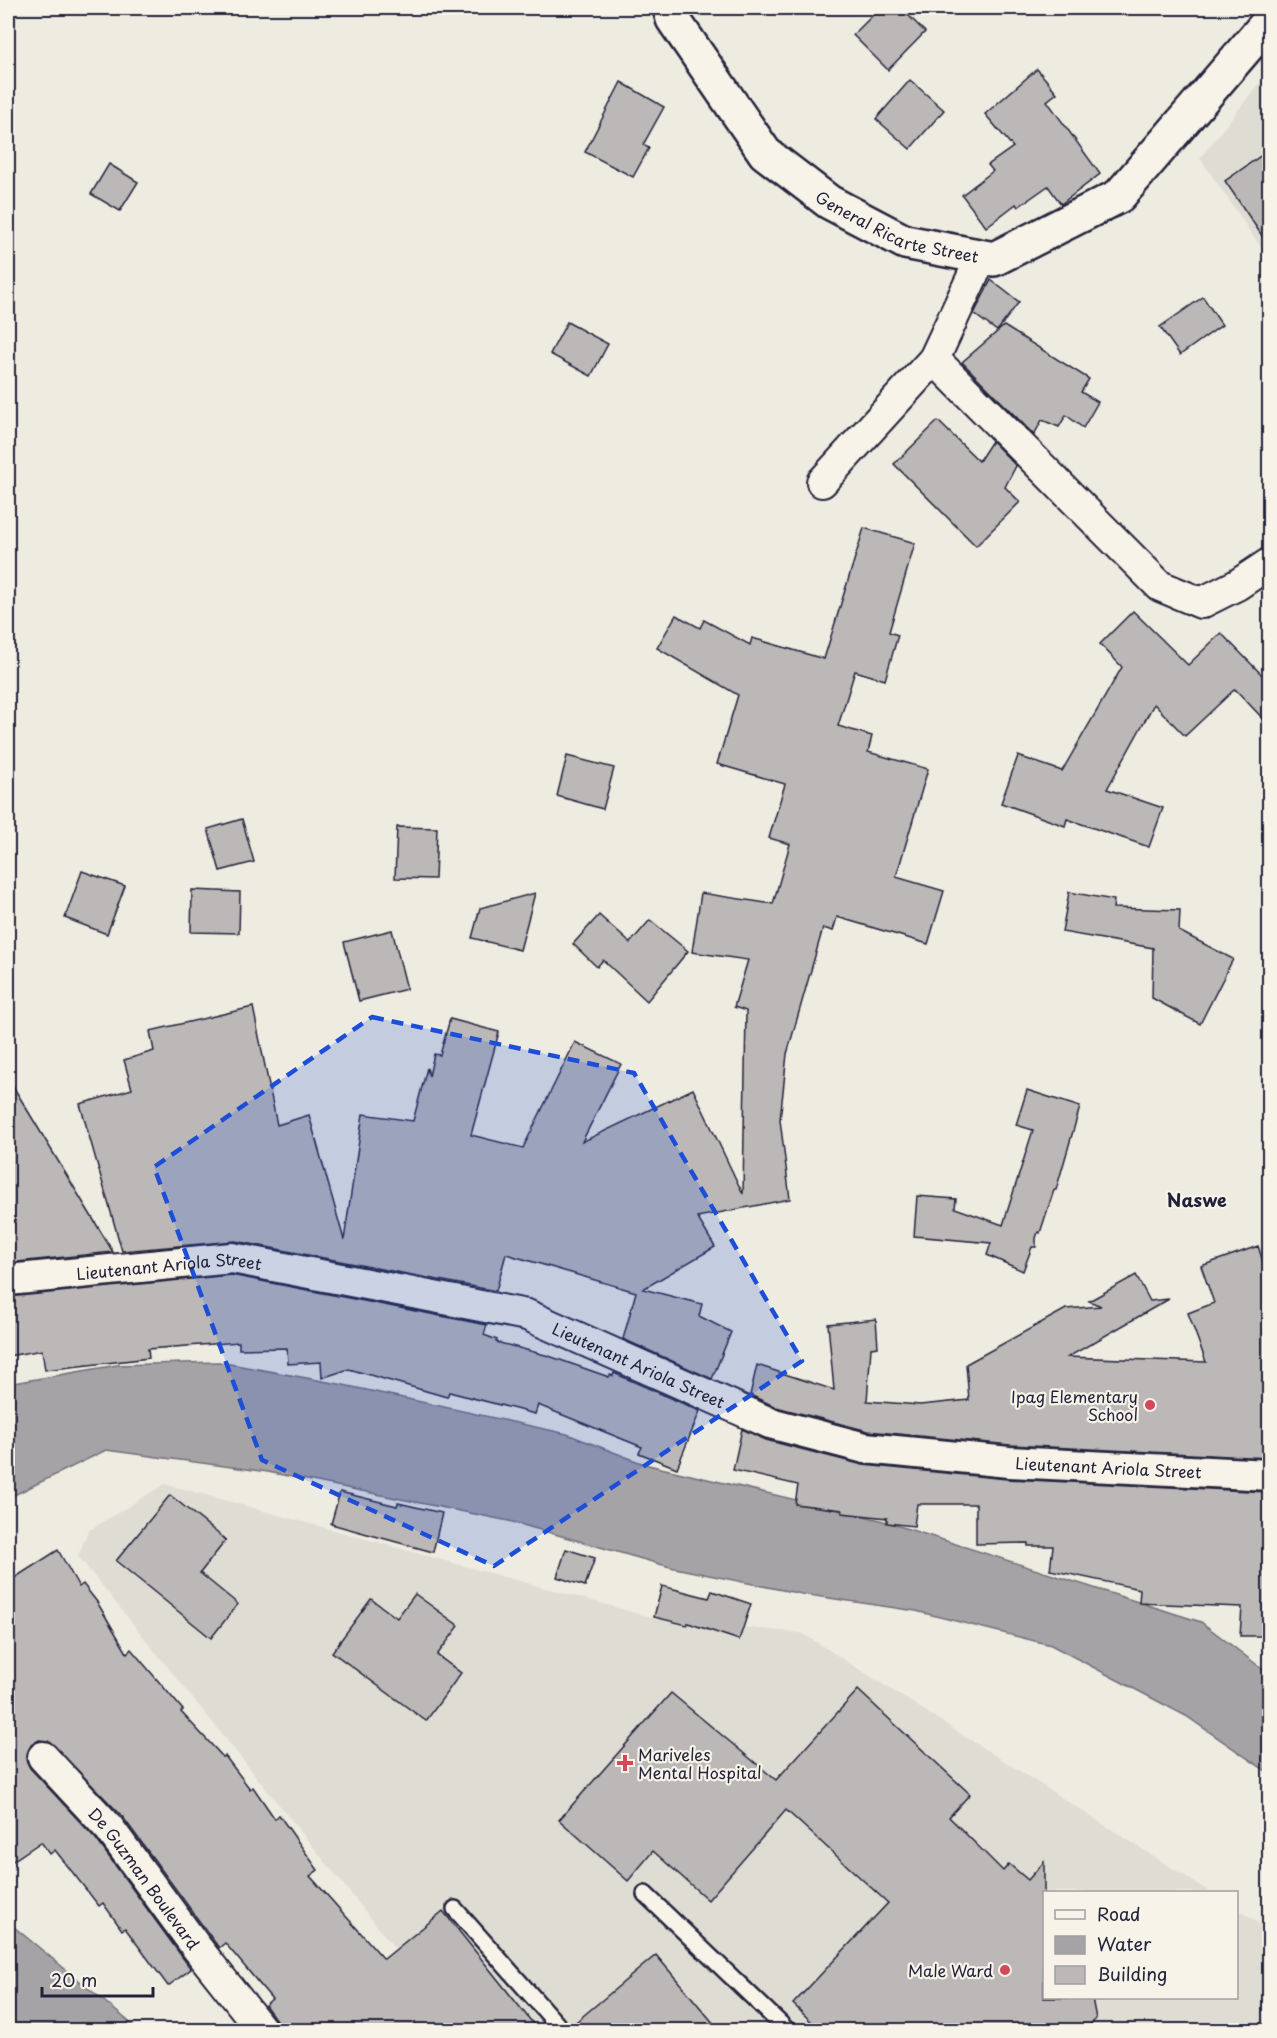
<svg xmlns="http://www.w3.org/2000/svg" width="1277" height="2038" font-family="'Playpen Sans',sans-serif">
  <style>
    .built { fill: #dfdcd4 }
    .water { fill: #a6a3a6; stroke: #716f7b; stroke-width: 1.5 }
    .building { fill: #bbb8b7; stroke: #22223b; stroke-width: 1.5 }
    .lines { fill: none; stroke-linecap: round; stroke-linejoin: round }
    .service-casing { stroke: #22223b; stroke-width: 20 }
    .minor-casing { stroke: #22223b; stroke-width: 34 }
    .secondary-casing { stroke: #22223b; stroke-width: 38 }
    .service { stroke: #f7f3e8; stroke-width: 15 }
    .minor { stroke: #f7f3e8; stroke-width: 30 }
    .secondary { stroke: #f7f3e8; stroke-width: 33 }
    .marked { fill: #1d4ed8; fill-opacity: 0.2; stroke: #1d4ed8; stroke-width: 4.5; stroke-dasharray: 12 8; stroke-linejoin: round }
    .poi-dot { fill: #d1495b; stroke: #f7f3e8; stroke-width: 2 }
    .labels { text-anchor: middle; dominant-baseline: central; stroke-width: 4.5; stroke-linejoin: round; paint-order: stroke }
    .street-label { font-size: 16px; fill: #22223b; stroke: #f7f3e8 }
    .poi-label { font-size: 16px; fill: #22223b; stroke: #f7f3e8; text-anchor: end }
    .neighbourhood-label { font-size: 18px; font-weight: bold; fill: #22223b; stroke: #f7f3e8 }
  </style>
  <rect width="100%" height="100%" fill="#eeebe1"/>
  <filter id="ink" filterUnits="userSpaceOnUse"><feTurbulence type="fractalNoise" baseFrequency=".0167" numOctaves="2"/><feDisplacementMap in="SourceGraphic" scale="12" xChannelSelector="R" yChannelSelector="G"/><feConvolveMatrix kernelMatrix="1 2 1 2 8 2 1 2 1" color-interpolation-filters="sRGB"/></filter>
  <g filter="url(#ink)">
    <g class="built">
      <path d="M1269,71V259L1200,158Z"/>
      <path d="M165,1484L658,1619L802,1633L1210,1892H1044V1998H1236L1237,1909L1269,1930V2030H461L78,1556L88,1531Z"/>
    </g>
    <g class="water">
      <path d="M219,1362L339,1384L567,1434L644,1464L880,1520L1201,1622L1269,1674V1773L1186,1716L1051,1645L916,1611L802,1594L670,1567L509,1521L268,1472L106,1450L8,1498V1384L117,1365Z"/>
      <path d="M8,1922L127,2020L137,2030H8Z"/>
    </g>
    <g class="building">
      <path d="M880,8H901L925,32L888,70L853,35Z"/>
      <path d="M1037,69L1057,93L1047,101L1100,174L1061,204L1048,186L1018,207L1016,204L986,227L962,195L993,171L988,165L1013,147L985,114Z"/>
      <path d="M910,80L944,110L910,149L876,119Z"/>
      <path d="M621,82L664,107L643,145L649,148L633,177L585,152Z"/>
      <path d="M1269,150V246L1225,181Z"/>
      <path d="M109,164L138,182L120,211L91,194Z"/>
      <path d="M991,280L1019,302L997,331L974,314Z"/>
      <path d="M1203,297L1222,325L1180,355L1160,327Z"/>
      <path d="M567,322L608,344L591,376L550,354Z"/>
      <path d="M1004,326L1089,379L1081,392L1098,402L1083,428L1066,415L1059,427L1042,420L1034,435L962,362Z"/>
      <path d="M938,421L979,461L992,441L1016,466L1005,487L1020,502L976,546L894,464Z"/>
      <path d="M864,528L915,543L889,632L898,635L885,680L855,671L838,726L872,736L868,752L928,769L896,877L944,891L928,944L837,917L833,931L823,928L787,1054L780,1120L790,1199L697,1217L715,1247L643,1289L702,1304L699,1316L731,1332L712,1379L623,1339L636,1292L506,1254L496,1291L235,1241L122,1251L80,1104L132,1089L124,1060L154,1051L150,1031L253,1007L277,1125L309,1115L344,1240L363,1114L413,1121L427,1068L429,1076L434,1054L440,1055L450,1019L499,1032L471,1135L523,1148L575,1042L621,1064L582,1142L693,1089L743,1194L746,1011L734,1007L748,960L692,952L701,893L773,904L790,844L769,838L785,784L717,764L738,695L657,648L676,615L700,628L704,620L750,645L752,638L824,659Z"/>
      <path d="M1133,611L1188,665L1221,633L1269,682V725L1235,689L1185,736L1154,704L1107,789L1163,808L1149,847L1067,819L1065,826L1001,803L1018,756L1062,771L1122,667L1100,644Z"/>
      <path d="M567,756L614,768L603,809L557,796Z"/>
      <path d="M242,819L254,862L220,871L208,829Z"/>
      <path d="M397,827L437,828L435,879L395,878Z"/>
      <path d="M82,871L125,886L107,934L65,918Z"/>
      <path d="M192,890L240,892L239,933L191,932Z"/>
      <path d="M1069,892L1114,900L1113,908L1180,910L1179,931L1233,959L1200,1024L1152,998L1153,948L1062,932Z"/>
      <path d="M535,893L520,950L472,938L480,908Z"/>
      <path d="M599,915L630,943L650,920L688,951L647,1001L603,960L597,967L573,944Z"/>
      <path d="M392,930L407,989L359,1001L344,942Z"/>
      <path d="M8,1078L113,1252L8,1263Z"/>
      <path d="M1027,1090L1080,1107L1056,1190H1054L1040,1233L1038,1232L1036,1238V1247H1032L1023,1271L987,1255L991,1243L914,1236L917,1196L956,1199L955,1208L1003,1225L1033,1130L1016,1125Z"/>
      <path d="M1258,1246L1269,1280V1458L1010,1445L868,1431L776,1407L750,1395L757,1365L834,1390L828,1324L876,1319L878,1347L871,1348L867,1401L920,1405L969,1400L966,1364L1066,1309L1101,1306L1089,1301L1136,1275L1150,1301L1169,1299L1068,1357L1206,1362L1188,1313L1214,1303L1201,1266Z"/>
      <path d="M231,1275L487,1325L484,1335L497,1340L496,1342L549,1356L609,1377L610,1375L613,1376L614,1373L700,1411L677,1468L639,1453L642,1447L538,1405L535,1414L449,1392L447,1397L349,1369L322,1378L321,1362L288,1364L287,1348L239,1349V1342L148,1349L149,1358L45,1370L42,1350L8,1356V1297Z"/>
      <path d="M742,1429L766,1440L863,1465L1007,1479L1269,1492V1636H1240L1242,1607L1139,1603L1140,1589L1050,1570L1053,1546H1028V1543L976,1544V1504H917L914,1526L887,1523V1518L842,1513V1510L795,1504L798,1485L733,1470Z"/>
      <path d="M340,1492L397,1506L398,1503L442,1513L433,1552L331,1524Z"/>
      <path d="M170,1495L226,1540L200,1573L238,1604L211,1638L116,1561Z"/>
      <path d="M566,1549L595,1558L585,1586L557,1577Z"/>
      <path d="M58,1550L79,1587L83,1584L97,1602L127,1653L131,1649L183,1710L181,1712L223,1757L225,1756L250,1789L253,1787L275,1819L279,1815L318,1870L310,1876L384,1959L443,1911L539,2031H279L276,2020L265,2005L272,1999L225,1943L219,1948L122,1816L49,1741L39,1740L31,1745L26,1760L30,1768L96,1839L191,1969L168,1986L125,1928L122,1930L103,1903L99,1906L55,1850L50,1854L41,1842L8,1864V1582Z"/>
      <path d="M662,1586L709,1598L712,1591L751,1604L739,1640L688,1623L687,1625L654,1617Z"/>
      <path d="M415,1594L459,1626L437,1655L461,1673L426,1721L332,1652L371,1599L397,1618Z"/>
      <path d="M858,1690L970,1794L949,1817L1003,1871L1009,1864L1028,1880L1044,1862V1998H1092L1096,2019L1084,2031H821L793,2004L888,1903L786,1810L708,1900L653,1851L628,1881L559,1820L671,1693L776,1780Z"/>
      <path d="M656,1955L720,2031H571V2026Z"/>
    </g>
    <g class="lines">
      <g class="service-casing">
        <g id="service">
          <path d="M645,1894L787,2030"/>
          <path d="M455,1909L562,2030"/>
        </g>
      </g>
      <g class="minor-casing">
        <g id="minor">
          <path d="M934,359L1160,586L1201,603L1237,585L1270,563"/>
          <path d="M822,482L934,359L982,256"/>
          <path id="s1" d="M8,1280L232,1258L527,1315L770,1423L865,1448L1009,1462L1270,1475"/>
          <path id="s2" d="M43,1757L109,1828L197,1948L262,2030"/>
        </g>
      </g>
      <g class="secondary-casing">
        <g id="secondary">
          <path id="s3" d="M670,8L673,19L765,153L829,202L905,242L994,259L1119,196L1270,20"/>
        </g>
      </g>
      <use href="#service" class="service"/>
      <use href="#minor" class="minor"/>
      <use href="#secondary" class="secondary"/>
    </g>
  </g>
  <path class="marked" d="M372,1017L634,1073L802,1361L494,1566L262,1460L154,1167Z"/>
  <g class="poi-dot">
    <circle cx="1150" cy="1405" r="6"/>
    <path d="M622 1754h6v6h6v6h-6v6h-6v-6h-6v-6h6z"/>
    <circle cx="1005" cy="1970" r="6"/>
  </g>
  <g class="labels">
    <g class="street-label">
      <text stroke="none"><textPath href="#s3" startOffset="328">General Ricarte Street</textPath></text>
      <text stroke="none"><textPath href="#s1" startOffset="162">Lieutenant Ariola Street</textPath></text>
      <text stroke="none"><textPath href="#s1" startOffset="648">Lieutenant Ariola Street</textPath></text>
      <text stroke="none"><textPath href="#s1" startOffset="1134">Lieutenant Ariola Street</textPath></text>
      <text stroke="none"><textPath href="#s2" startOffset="158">De Guzman Boulevard</textPath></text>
    </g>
    <g class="poi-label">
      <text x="1138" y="1396">Ipag Elementary<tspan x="1138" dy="18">School</tspan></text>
      <text x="638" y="1754" text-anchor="start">Mariveles<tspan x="638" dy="18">Mental Hospital</tspan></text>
      <text x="993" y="1970">Male Ward</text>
    </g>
    <g class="neighbourhood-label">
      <text x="1197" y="1199">Naswe</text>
    </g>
  </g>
  <rect width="1277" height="2038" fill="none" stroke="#f7f3e8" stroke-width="30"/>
  <rect x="15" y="15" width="1247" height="2008" fill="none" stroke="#22223b" stroke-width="2" filter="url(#ink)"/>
  <rect x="1043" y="1891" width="195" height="108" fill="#f7f3e8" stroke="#a29fa3" stroke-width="1.5"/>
  <rect x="1055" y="1910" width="30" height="9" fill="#f7f3e8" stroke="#a29fa3" stroke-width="1.5"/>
  <text x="1097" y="1921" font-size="18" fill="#22223b">Road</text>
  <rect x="1055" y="1936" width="30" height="18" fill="#a6a3a6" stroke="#a29fa3" stroke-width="1.5"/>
  <text x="1097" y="1951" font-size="18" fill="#22223b">Water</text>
  <rect x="1055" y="1966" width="30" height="18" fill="#bbb8b7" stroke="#a29fa3" stroke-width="1.5"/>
  <text x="1097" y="1981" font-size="18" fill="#22223b">Building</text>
  <path d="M42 1987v9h111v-9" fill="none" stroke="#22223b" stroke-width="3"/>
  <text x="51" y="1987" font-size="18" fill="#22223b" stroke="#f7f3e8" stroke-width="4.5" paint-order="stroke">20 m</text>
</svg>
